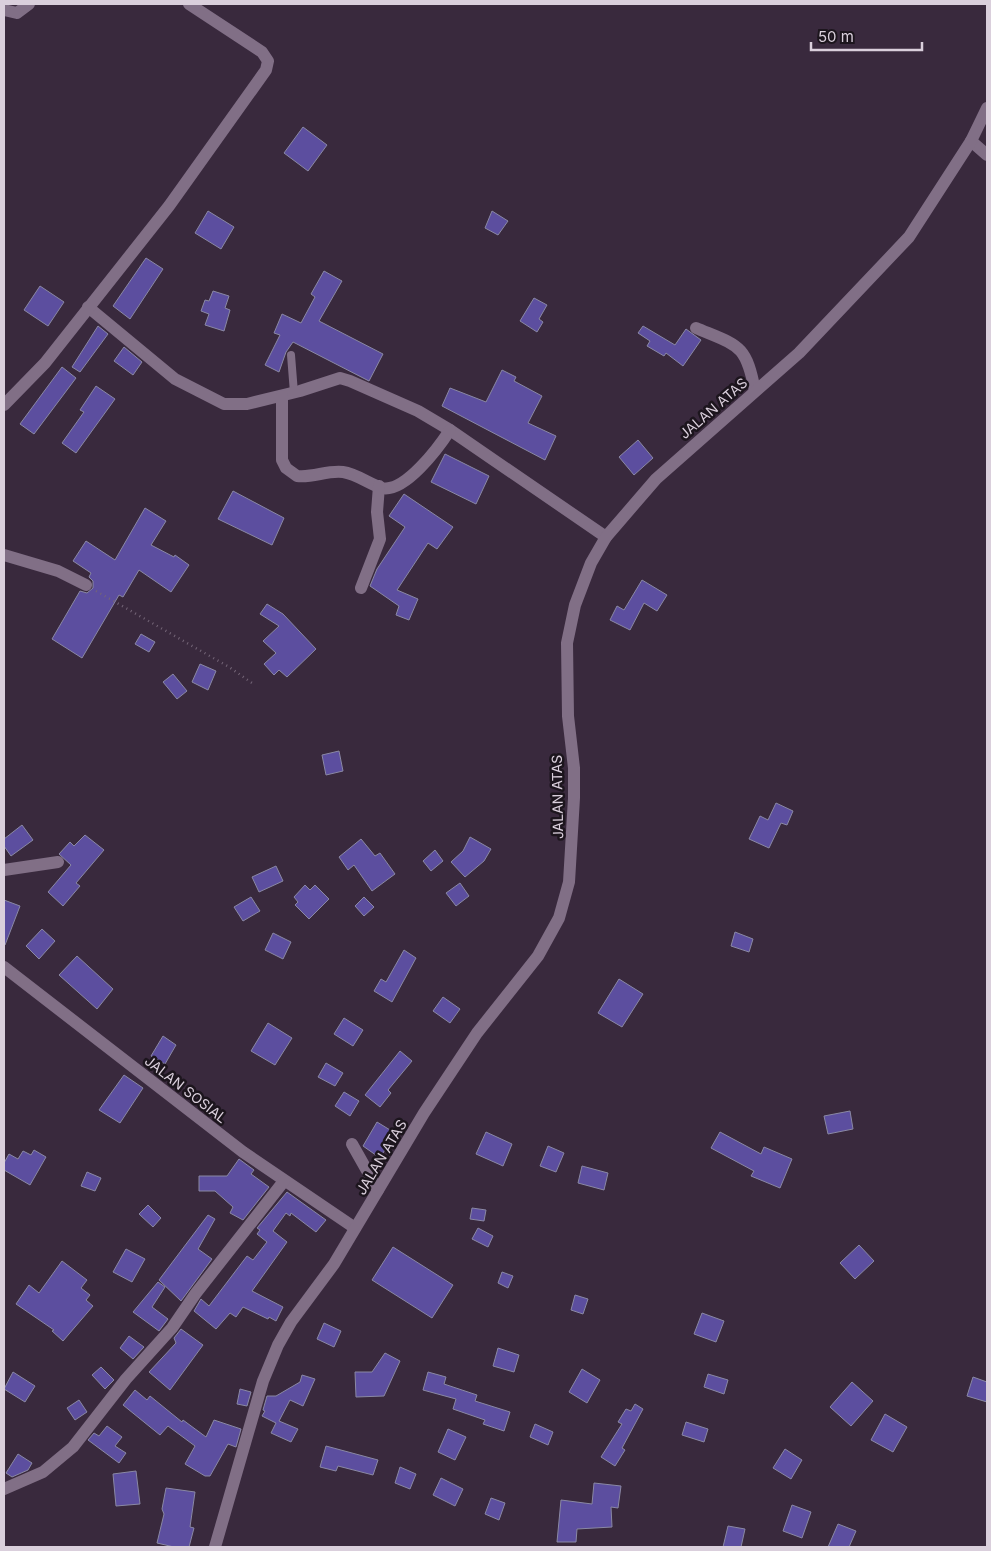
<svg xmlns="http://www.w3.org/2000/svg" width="991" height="1551" font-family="Inter,sans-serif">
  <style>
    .building { fill: #5c4e9f; stroke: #8a88a4 }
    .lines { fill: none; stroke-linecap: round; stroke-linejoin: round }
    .path { stroke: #746577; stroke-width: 2.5; stroke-dasharray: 1 4; stroke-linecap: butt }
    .service { stroke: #816f86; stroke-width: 8 }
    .minor { stroke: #816f86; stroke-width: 12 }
    .tertiary { stroke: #816f86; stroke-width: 12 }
    .labels { text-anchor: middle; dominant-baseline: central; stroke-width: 5; stroke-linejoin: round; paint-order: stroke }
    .street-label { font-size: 14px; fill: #dacfdc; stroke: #1c151d }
  </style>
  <rect width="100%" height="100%" fill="#39293d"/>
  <g class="building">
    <path d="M303,127L327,145L308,171L284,153Z"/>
    <path d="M208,211L234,227L221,249L195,233Z"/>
    <path d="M492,211L508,221L498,235L485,228Z"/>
    <path d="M146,258L163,269L130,319L113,306Z"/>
    <path d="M324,271L342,281L319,321L383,354L369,381L293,342L286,352L279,372L265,365L280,335L274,333L282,314L301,323L315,297L311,294Z"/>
    <path d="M40,286L64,302L48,326L24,310Z"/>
    <path d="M213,291L229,296L225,308L230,310L224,331L205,325L209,314L201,311L205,300L209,301Z"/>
    <path d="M534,298L547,305L539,319L543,322L537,332L520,321Z"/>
    <path d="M98,326L108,334L80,372L72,367Z"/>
    <path d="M643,326L675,345L686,329L701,340L683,366L666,353L664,356L647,346L650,341L638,333Z"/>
    <path d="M124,347L142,362L133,375L114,361Z"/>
    <path d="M62,367L76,378L34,434L20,424Z"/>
    <path d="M502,370L516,377L514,381L542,396L528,423L556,436L545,460L442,406L450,388L486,402Z"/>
    <path d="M96,386L115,399L76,453L62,443L84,412L80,410Z"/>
    <path d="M638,440L653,458L634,475L619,457Z"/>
    <path d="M445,454L489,476L476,504L431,482Z"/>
    <path d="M233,491L284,518L272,545L218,519Z"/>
    <path d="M404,494L453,527L437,549L428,543L397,590L418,599L409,620L396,615L399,606L370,586L377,569L405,527L389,516Z"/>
    <path d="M145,508L166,521L151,545L174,557L175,555L189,565L171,592L139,570L123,597L119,595L82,658L52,639L80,591L87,593L93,588V581L89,577L91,573L73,561L86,541L115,560Z"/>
    <path d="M642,580L667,595L657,611L644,603L630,630L610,620L617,606L624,610Z"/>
    <path d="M267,604L283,614L316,649L287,677L279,670L274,675L264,664L276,653L263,641L279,626L260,614Z"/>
    <path d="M141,634L155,642L149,652L135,644Z"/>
    <path d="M200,664L216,671L208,690L192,682Z"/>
    <path d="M173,674L187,691L177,699L163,682Z"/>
    <path d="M339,751L343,771L326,775L322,755Z"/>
    <path d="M776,803L793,811L787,825L781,823L769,848L749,839L760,816L768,820Z"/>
    <path d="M22,825L33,840L11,856L4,846V839Z"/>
    <path d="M85,835L104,850L76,883L80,886L63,906L48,892L71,865L59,854L70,842L74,846Z"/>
    <path d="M470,837L491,849L484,861L465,877L451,862L463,851Z"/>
    <path d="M361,839L375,856L380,853L395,874L372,891L354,865L348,870L339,857Z"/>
    <path d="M435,850L443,861L431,871L423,861Z"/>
    <path d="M276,866L283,881L259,892L252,877Z"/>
    <path d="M460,883L469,896L456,906L446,893Z"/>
    <path d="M305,885L310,890L315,885L329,899L309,919L295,905L298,902L294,897Z"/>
    <path d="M251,897L260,911L243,921L234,907Z"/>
    <path d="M364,897L374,907L364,916L355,906Z"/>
    <path d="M4,900L20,906L5,945H4Z"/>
    <path d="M42,929L55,941L39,959L26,946Z"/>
    <path d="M735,932L753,939L749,952L731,946Z"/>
    <path d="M273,933L291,942L283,959L265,950Z"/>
    <path d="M404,950L416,958L392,1002L374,991L381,979L386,982Z"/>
    <path d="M77,956L113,989L97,1009L59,975Z"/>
    <path d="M619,979L643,994L622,1027L598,1013Z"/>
    <path d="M443,997L460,1009L450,1023L433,1011Z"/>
    <path d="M344,1018L363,1030L353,1046L334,1034Z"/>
    <path d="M268,1023L292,1038L275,1065L251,1051Z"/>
    <path d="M163,1036L176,1045L165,1064L151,1056Z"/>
    <path d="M400,1051L412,1061L388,1090L391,1093L380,1107L365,1095Z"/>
    <path d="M326,1063L343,1073L335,1086L318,1077Z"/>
    <path d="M124,1075L143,1088L120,1123L99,1110Z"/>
    <path d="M344,1092L359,1101L350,1116L335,1106Z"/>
    <path d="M850,1111L853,1129L828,1134L824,1116Z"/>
    <path d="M377,1122L395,1133L380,1158L363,1146Z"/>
    <path d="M486,1132L512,1144L503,1166L476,1154Z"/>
    <path d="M720,1132L761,1154L764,1147L792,1159L780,1188L751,1176L754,1171L711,1148Z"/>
    <path d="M548,1146L564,1153L556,1172L540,1166Z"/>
    <path d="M34,1150L46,1157L30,1185L4,1170V1163L9,1154L18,1159L23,1151L31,1155Z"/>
    <path d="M239,1159L254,1170L251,1174L269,1187L243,1220L230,1213L233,1207L215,1191H199V1176H227Z"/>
    <path d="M582,1166L608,1173L604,1190L578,1183Z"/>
    <path d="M87,1172L101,1178L95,1191L81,1186Z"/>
    <path d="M287,1192L326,1220L316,1232L291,1213L290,1216L286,1213L273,1231L287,1242L252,1291L283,1307L276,1321L269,1317L268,1319L243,1307L236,1317L230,1313L216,1329L194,1311L201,1299L209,1306L247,1256L253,1260L267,1242L257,1234L260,1230L257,1228Z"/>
    <path d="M148,1205L161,1218L153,1227L139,1214Z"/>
    <path d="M472,1208L486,1210L484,1221L470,1219Z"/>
    <path d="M208,1215L215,1219L198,1249L212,1259L181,1301L159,1280Z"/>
    <path d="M478,1228L493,1236L488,1247L472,1239Z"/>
    <path d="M859,1245L874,1261L855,1279L840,1263Z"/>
    <path d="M393,1247L453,1285L432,1318L372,1280Z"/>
    <path d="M126,1249L145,1259L132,1282L113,1272Z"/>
    <path d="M62,1261L87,1280L81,1288L90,1295L86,1300L93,1306L63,1341L52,1331L54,1330L16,1304L29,1285L39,1293Z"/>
    <path d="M502,1272L513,1276L508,1288L498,1283Z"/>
    <path d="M158,1282L165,1287L152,1307L168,1319L159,1331L133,1312Z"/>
    <path d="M575,1295L588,1299L583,1314L571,1310Z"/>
    <path d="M702,1313L724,1321L716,1342L694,1334Z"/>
    <path d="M324,1323L341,1331L334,1347L317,1339Z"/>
    <path d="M181,1329L203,1345L170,1390L149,1372L176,1343L174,1338Z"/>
    <path d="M129,1336L144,1347L133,1359L120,1348Z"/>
    <path d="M498,1348L519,1355L514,1372L493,1366Z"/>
    <path d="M385,1353L400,1361L384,1396L356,1397L355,1372H372Z"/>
    <path d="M101,1367L114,1380L105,1389L92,1375Z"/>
    <path d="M582,1369L600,1380L587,1403L569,1392Z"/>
    <path d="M13,1372L35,1386L25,1402L4,1389Z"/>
    <path d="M428,1372L446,1377L444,1384L477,1395L475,1401L510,1412L504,1431L483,1424L485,1420L453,1409L456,1399L423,1390Z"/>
    <path d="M708,1374L728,1380L724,1394L704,1387Z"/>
    <path d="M302,1375L315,1379L303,1406L290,1400L279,1421L298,1429L291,1442L271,1433L276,1423L262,1416L265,1411L263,1410L267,1396H276L300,1382Z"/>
    <path d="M973,1377L987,1382V1402L967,1396Z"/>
    <path d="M852,1382L873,1401L851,1426L830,1407Z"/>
    <path d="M240,1389L251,1392L247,1406L237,1404Z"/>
    <path d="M135,1390L147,1400L150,1396L182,1422L183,1420L206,1437L214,1420L241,1429L236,1447L228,1444L210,1476H205L185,1464L195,1446L168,1426L160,1435L123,1405Z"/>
    <path d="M79,1400L87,1412L75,1420L67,1408Z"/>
    <path d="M635,1404L643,1409L622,1448L625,1450L615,1466L601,1457L622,1424L618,1422L626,1409L631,1411Z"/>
    <path d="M885,1414L907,1427L893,1452L871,1440Z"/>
    <path d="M686,1422L708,1429L704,1442L682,1435Z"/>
    <path d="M535,1424L553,1432L548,1445L530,1437Z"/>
    <path d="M107,1426L122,1437L115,1446L126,1453L119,1463L88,1440L94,1433L99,1436Z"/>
    <path d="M448,1429L466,1437L455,1460L438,1452Z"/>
    <path d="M326,1446L378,1460L373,1475L338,1466L336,1471L320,1467Z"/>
    <path d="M785,1449L802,1460L791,1479L773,1468Z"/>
    <path d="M18,1454L32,1463L28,1470L12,1477L6,1473Z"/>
    <path d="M400,1467L416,1474L410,1489L395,1483Z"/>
    <path d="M136,1471L140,1504L116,1506L113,1474Z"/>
    <path d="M441,1478L463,1489L455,1506L433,1495Z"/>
    <path d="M594,1483L621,1486L618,1508L611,1507L612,1527L577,1529L576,1542H557L561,1500L592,1504Z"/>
    <path d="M166,1488L195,1492L190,1527L194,1528L189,1547H174L157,1543L164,1514L162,1509Z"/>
    <path d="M491,1498L505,1503L499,1520L485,1514Z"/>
    <path d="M792,1505L811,1512L802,1538L783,1531Z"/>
    <path d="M838,1524L856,1531L849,1547H828Z"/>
    <path d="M728,1526L745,1529L741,1547H723Z"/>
  </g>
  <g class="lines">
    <path class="path" d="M96,591L229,667L252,683"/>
    <path class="service" d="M291,355L294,393"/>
    <g class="minor">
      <path d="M4,10L17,13L29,4"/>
      <path d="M971,141L987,155"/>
      <path d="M88,307L175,379L224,404H247L300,391L340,378L350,381L418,411L450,430L606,537"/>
      <path d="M696,328C739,346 746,344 755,391"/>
      <path d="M282,396V460L286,468L297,476C313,478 327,470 343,472C357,474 369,484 382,488C405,493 439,447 450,430"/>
      <path d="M4,405L45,363L169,206L266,70L268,61L262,52L189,4"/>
      <path d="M4,555L58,571L86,585"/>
      <path d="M361,588L380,539L377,512L379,486"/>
      <path d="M4,870L58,862"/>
      <path d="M4,967L243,1152L355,1228"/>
      <path d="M352,1144L378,1190"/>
      <path d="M4,1489L43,1472L73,1447L126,1379L172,1328L196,1293L284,1181"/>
    </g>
    <path class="tertiary" d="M215,1547L263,1381L278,1345L291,1322L334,1264L424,1113L477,1033L538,956L559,918L569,882L574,798V768L568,716L567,643L575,605L591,563L606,537L656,479L799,353L909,237L971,141L987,108"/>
  </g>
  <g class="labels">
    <g class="street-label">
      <text transform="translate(713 408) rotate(-41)">JALAN ATAS</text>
      <text transform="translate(557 797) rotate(-91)">JALAN ATAS</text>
      <text transform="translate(186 1089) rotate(38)">JALAN SOSIAL</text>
      <text transform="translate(381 1157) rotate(-59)">JALAN ATAS</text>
    </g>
  </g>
  <rect width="991" height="1551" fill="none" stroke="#dacfdc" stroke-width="10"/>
  <path d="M811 42v8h111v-8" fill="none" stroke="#dacfdc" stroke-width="2.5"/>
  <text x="818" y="42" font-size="15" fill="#dacfdc" stroke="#1c151d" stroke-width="4" paint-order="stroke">50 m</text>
</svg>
